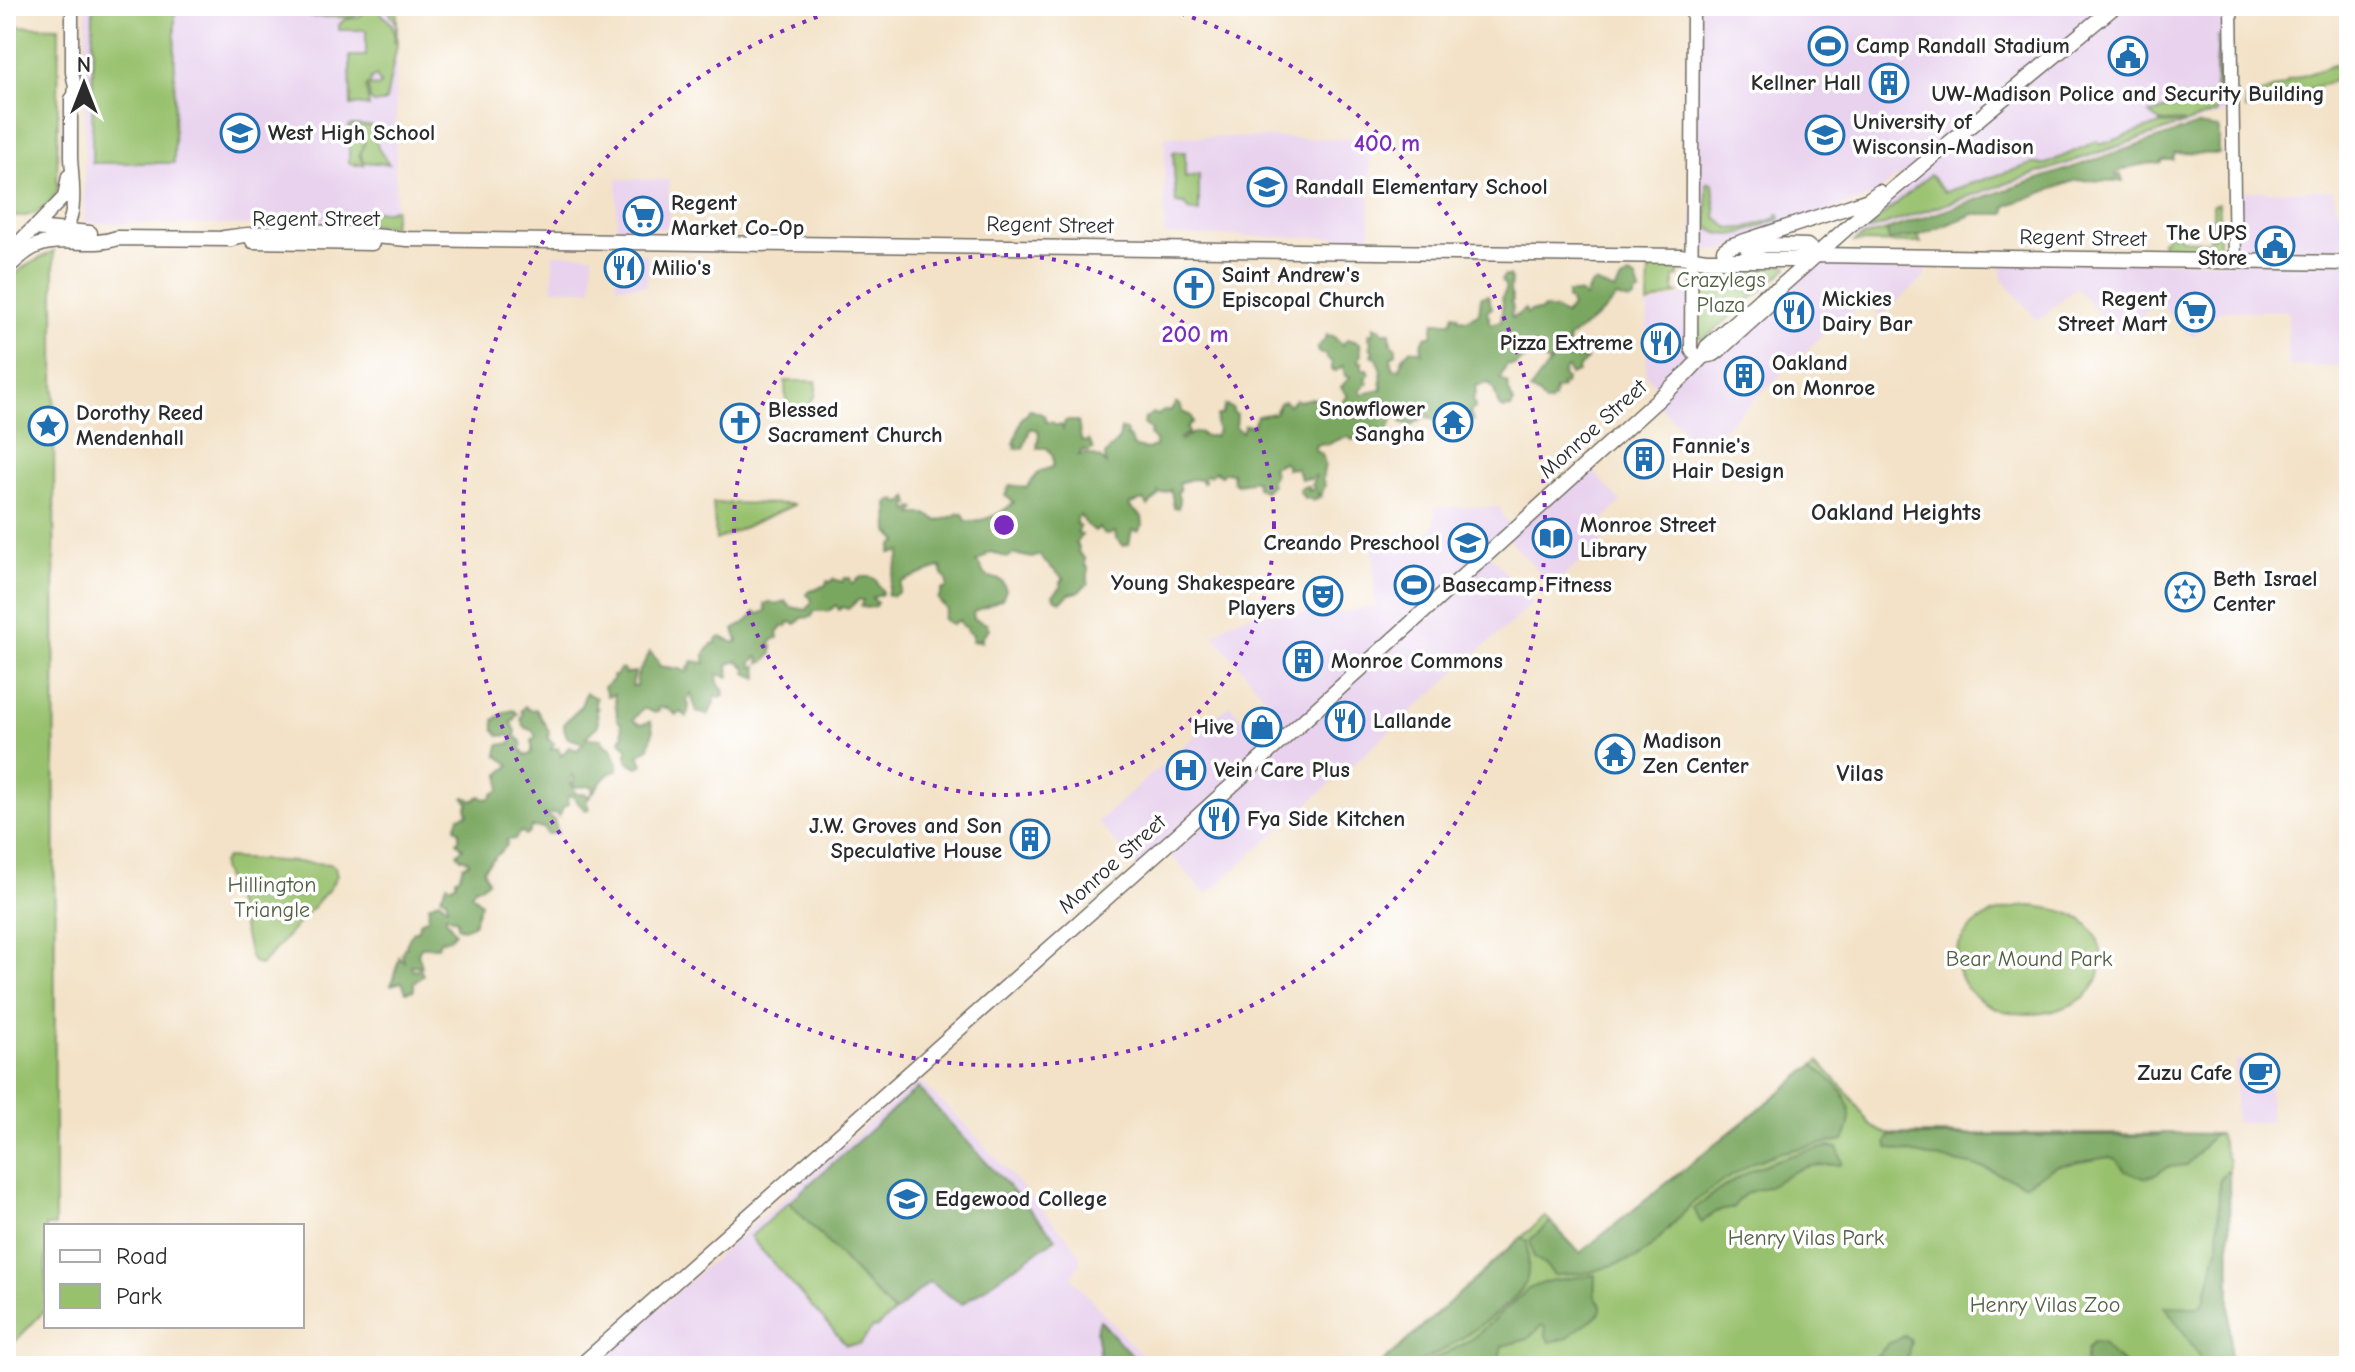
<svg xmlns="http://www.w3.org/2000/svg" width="2355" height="1372" font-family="'Comic Neue',sans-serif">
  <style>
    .built { fill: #e8d2ee }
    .green { fill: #98c16d; stroke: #62764c; stroke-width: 2 }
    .forest { fill: #7aa760; stroke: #526946; stroke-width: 2 }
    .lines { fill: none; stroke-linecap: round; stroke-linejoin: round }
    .tertiary-casing { stroke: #716b62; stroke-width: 15 }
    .secondary-casing { stroke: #716b62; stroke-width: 17 }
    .tertiary { stroke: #fff; stroke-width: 12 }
    .secondary { stroke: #fff; stroke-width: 14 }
    .ring { fill: none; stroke: #7b2cbf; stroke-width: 4; stroke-dasharray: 4 8 }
    .labels { text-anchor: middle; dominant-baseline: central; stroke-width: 7; stroke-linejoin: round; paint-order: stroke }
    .poi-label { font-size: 22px; font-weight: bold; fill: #2b2b2b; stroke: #fff; text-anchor: start }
    .street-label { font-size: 22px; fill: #2b2b2b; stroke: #fff }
    .park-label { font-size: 22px; fill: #516042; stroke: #fff }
    .neighbourhood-label { font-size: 24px; font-weight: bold; fill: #2b2b2b; stroke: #fff }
    .centre { fill: #7b2cbf; stroke: #fff; stroke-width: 4 }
    .ring-label { font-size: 24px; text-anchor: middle; font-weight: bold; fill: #7b2cbf; stroke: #fff; stroke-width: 7; stroke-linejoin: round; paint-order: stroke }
  </style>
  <rect width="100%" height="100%" fill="#fff"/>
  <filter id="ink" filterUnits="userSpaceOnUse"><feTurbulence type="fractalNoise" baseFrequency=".0125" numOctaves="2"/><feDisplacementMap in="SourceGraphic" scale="16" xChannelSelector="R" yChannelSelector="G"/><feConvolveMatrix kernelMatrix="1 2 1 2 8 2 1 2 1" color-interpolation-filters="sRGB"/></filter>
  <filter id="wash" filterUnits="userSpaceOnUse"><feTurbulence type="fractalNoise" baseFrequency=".006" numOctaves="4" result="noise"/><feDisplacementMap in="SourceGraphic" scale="32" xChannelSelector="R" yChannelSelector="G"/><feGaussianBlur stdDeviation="1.8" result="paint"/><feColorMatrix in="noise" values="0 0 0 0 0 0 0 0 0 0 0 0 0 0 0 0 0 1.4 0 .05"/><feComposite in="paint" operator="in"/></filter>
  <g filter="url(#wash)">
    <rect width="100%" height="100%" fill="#f3e2c7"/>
    <g class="built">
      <path d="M86,6H397L395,225H377L336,222L288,221L250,225L84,223Z"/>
      <path d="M1693,6H2231L2233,113L2217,115L1855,238L1839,235L1916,169L1895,178L1875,195L1724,250L1706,251L1692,256Z"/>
      <path d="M1165,136L1370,139V238L1164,235Z"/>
      <path d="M617,179L669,180L668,228H617Z"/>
      <path d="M2334,190L2336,208H2349V367L2288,366V311H2220L2193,337L2158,302L2119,336L2076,288L2038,321L2002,279L2001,259L2234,262V191Z"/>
      <path d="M553,254L593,255L592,289H553Z"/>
      <path d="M618,254H647V286H616Z"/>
      <path d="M1817,255L1926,257L1925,277L1881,316L1866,300L1840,323L1826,332L1701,450L1656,402L1663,395L1646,374L1648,306L1691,293V350L1700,359Z"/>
      <path d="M1587,464L1621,502L1600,523L1610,534L1552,587L1507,537L1489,553L1532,604L1206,895L1164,847L1140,869L1097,822L1230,705L1246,724L1269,701L1214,636L1230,622L1255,613L1345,612L1376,606L1374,595L1373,543H1416L1435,525V507H1500L1503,517L1515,529Z"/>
      <path d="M2236,1061H2269L2270,1122L2235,1123Z"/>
      <path d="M919,1081L965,1124L1075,1246L1080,1255V1264L1071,1277L1151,1366H593L914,1083Z"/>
    </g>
    <g class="green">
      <path d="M93,6H175L174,163H92Z"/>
      <path d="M308,6H361L362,11L352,17H309Z"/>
      <path d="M386,6H395L397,8V42L394,41L397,45L386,100L383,103H374L370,100L368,86L371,85L377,87L381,85L376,76L371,79L370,83L366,87L369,107L359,104L351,106L350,56H366V30H339V25L344,20L360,17L367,8H376L392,24L395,40L396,22L390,13L389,8Z"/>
      <path d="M6,26L59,27L57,192C40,215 34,217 6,217Z"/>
      <path d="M2218,36L2219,106L2216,113L1863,232L1930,175L1945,192L2032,164H2046L2097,141L2100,145L2160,124L2185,123L2182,121L2160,122L2148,113L2152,114L2215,93Z"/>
      <path d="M2349,60V76L2246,109V99L2286,84L2287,81Z"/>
      <path d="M352,125L372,126L378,148L389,164L363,162L361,153L365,141L359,155L364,165H358L357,163L356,165L349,163V126Z"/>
      <path d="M1173,152H1185V178L1199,174V213L1189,210L1185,204L1176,203Z"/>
      <path d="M1707,182L1713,183L1716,217L1729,229L1747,228L1777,218V214H1780V219C1757,227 1727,246 1707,226Z"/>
      <path d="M2219,203V247H2162V240H2165L2166,235H2179L2180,239L2209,241V237H2213V205Z"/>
      <path d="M391,209H395L393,226L361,224V211H390Z"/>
      <path d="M1887,230L1889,240L1918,236L1921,243L1854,242L1862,237Z"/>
      <path d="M54,251L55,1226H46V1309L6,1351V283L24,267Z"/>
      <path d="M1702,265L1724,268H1747L1755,265H1787L1788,268L1703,340L1699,337C1699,314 1696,293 1696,270Z"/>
      <path d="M1649,267L1678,268V277H1674V292L1678,293L1648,304Z"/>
      <path d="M785,381H816V394L807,407H791L786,403Z"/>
      <path d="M713,503L794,504V505L716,540Z"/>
      <path d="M226,858L330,864L335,867L337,875L330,888L264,962L259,965L253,962L250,956L240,915L222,868V863Z"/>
      <path d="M2028,906C2047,907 2071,910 2086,923C2108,943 2106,981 2083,998C2072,1006 2056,1011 2043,1013C1946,1025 1917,916 2028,906Z"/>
      <path d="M1819,1061C1829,1073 1840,1084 1850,1096C1862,1111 1867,1128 1887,1134H2219L2229,1162L2230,1366H1379L1545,1216L1580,1253Z"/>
      <path d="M789,1202L894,1313L876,1328L873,1327L860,1344L846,1345L750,1237Z"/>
    </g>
    <g class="forest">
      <path d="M2198,125L2219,128V154L2175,153L2173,160H2162V163C2147,163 2128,166 2116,173V176L2121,175L2123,181L2077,180L2006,206L2005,214H1974L1918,236L1889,240L1887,230Z"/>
      <path d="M1504,276H1509L1511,280L1510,291L1513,300L1511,302L1513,308L1511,315L1513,318L1525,309L1527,314L1531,311H1541L1544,308L1556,310L1565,315L1572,307L1569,300H1567V293H1579L1585,297L1590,286L1595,283L1615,291L1621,280L1629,276L1636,279L1640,292L1635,295L1634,299L1629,301L1616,297C1606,313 1585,325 1569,338L1566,356L1570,358L1575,356L1587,360L1579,367L1578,372L1570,375L1568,368L1564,371L1563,376L1566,379L1565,384H1561L1562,388L1555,390L1554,399L1550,400V403H1545L1539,395L1530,390L1552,360L1548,363C1539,356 1523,356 1514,366L1507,365L1500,378L1508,384L1509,392L1514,403L1511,408L1504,409L1499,406L1494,390L1489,383L1475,386L1476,394L1473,398L1475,408L1470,412L1473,421H1463L1460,418L1442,424L1426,416L1410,426L1408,424H1403L1398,417H1393L1384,442L1381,443L1379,435L1362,436L1352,440L1349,437L1342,438L1327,445L1322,443L1315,446V451L1322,454L1325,464L1322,480L1325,484L1321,497L1318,493V498L1313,501L1309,498L1305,499L1299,491L1302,487L1309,486V491L1314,489L1312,483L1316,476H1313L1311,479H1301L1296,468L1286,469V464L1283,462L1272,467L1274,475L1270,481L1272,484L1265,491L1257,488L1256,480H1251L1250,482L1237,484L1233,481L1232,473L1225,472L1221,475L1216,471L1210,476L1206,475L1204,478L1205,481L1202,483L1201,480L1192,479L1179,483L1180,490L1177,493L1180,501L1178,508H1174L1171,490L1161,494L1158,492V496L1148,506L1143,500L1130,504L1129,506L1142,517L1143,525L1138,531L1132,530L1129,544L1124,546L1116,538L1115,532L1107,535L1102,532L1100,528L1095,531L1086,524L1080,515L1077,517L1076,524L1080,526L1077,533L1082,535L1076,544L1079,547L1078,552L1085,559V565L1088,568V583L1078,592L1070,594L1061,601L1056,599L1053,595L1061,587L1060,583L1064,579L1044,561L1040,555L1032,558L1014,554L1007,558L992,552L986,554V556L976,562L981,566C983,579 991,576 1002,581L1006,590L1002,599L973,612L974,619L987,624L989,629L983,635L981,642L978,639L977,642L972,641L973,635L966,630L967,628L962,626L959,620L952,624L943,619L947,610L938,599L941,594V590L947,588V580L943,575L941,567C927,572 915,576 901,582L899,592L893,596L887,595C891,580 896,566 901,552L890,553L892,546L898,541L889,532L888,502L897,500L899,503L904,502L908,497L910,504L907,505V510L909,511L913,507L916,508L912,514H926L938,521L954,516L958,513L963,514L966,521C984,522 1002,514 1014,502L1005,496L1010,485L1026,488L1040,471L1053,467V456L1047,448H1037L1039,433L1036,429H1030L1023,449L1015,448L1017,444H1014L1022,418L1028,413L1029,409L1044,415L1046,422H1052L1055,425H1061L1063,429L1065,421H1078L1081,440L1084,442L1089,440L1093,449L1088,452L1082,450L1079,455C1088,453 1100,456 1106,464L1105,455L1119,439L1121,429H1124L1127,433L1126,437H1129L1134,447L1148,449L1155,446V441L1150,435L1151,430L1144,424L1145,418L1153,413L1158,415L1165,410L1170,411L1176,403L1181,406L1182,412L1191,416L1193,422L1187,428L1189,433L1180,438L1181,440L1195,432L1201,433L1202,436H1215L1218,430L1216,425L1217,416L1222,414L1225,405L1233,409V412L1237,415L1236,427L1242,432L1245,425L1253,426L1257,416L1275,413L1280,403L1284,401L1289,405L1296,399L1299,401L1312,398L1317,400L1319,407L1338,406L1348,396L1341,387L1350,377L1345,376L1343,366L1336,371L1332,370V362L1326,358L1325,354H1321L1317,351C1318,344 1325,342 1327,335L1333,336L1342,345L1348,339L1360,343L1361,356L1358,361L1362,362V369H1367L1370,373L1365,379L1368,383L1360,389L1362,394L1382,390L1381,371L1377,358L1371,355L1373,351L1370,347L1371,341L1368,336L1370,333L1373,334L1374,326L1381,329L1382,332H1390L1391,344L1396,348V354L1391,357L1392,368L1400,369L1403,357L1411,349L1423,352L1421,345L1426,336H1432L1434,322H1451L1454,314L1458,315L1459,319L1467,320L1479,313L1481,297L1488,295L1492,308L1487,311L1491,324L1501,321L1503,302L1502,297L1505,292V285L1501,281Z"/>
      <path d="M861,577H871L876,580L879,587L882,590V594L872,598L877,603L875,606L867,608L861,606L863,600H858L848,609L842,607L839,610L836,605L829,611H815L811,617L802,618L796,624L789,622L787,626L782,627L777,633L778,638L774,639L768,646H772V654L764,662L759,663L760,659L757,657L752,662V667L757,666L758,678L746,673V668L738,661L728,664L729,677L717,674L718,683L724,690L723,692L724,695L721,697L715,696V701L708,715L697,712L691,694L687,700L689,705L687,717L681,712L676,715L667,708H658L659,711L655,713L643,708L633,720L641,725L651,721L653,731L649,748L639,755L643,764L638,767L627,761V747L620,740L623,736L621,723L618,721L614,694L607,696L604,687L613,680V676H616L620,669L624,670V674L635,672L632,686H637V676L650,652L658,661L659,666L680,669L686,672L690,670L688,668L693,661L705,663L704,655L712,644L716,643V640L721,637L735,643L738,641L734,630C741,624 751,621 755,612L759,614L766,611L765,604L770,602L776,605L785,601L791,607L807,610L812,602L811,598L807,595L808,592L826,585L827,581L830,582L833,579L842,582L845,578H850L852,584Z"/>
      <path d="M586,693L596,698L595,704L598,709H595L597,711L598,725L585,738L601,739L605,745L611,748L618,764L617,770C603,775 601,784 592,794L593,786L573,787L574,776L572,775L570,781L576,794H584L591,796L586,801L589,809L585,810L571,795L567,797L568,804L563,807L559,817L556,813L545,815L554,820L558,833L547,834L544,828L531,827L529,833L525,835L523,832L519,833L515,839L507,840V845L483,869L488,881L480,887H476L471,894L481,903L473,925L463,929L457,926V920L446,915V919L455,932L449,939L440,941L438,947H421L418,953L422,966L411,965V967L414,970L420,968L423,975L414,983V990L406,992L402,982L391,985L399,959V957L404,961L402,954L404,948L407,947L406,945L413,931H417L420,922L428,918L429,905L440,900L446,907L448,906L446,899L441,896L447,884L452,886L456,883V878L459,877L463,866L469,863L468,860L461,858L457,854L463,848L457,842L459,839V831L455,828L459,817L468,814L466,808L469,804L464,798L466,797L473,801L480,796L485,799L491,798L493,794L500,790V774L510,765L497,755L499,745L511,743L512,739L509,735L499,736L494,728V720L505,712L514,710L518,714L514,719L515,720L511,722L516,731L515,736L521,741L523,746L520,748L525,755H529L532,752V740L536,736L533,731L524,727L521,719L523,713L521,711L525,706L529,710L536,709L549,731L548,739L554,743L551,750L558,748L561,756L569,747L577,750L584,743L568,738C559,721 566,722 577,711C582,707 583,699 586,693Z"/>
      <path d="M1814,1065C1840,1088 1862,1104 1843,1140L1781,1152L1757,1161L1723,1181L1694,1202L1653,1245L1638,1257L1591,1272L1559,1275H1554L1547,1267L1534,1258L1530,1240L1550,1222L1580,1253Z"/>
      <path d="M918,1088L1056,1238L962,1304L929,1282L894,1313L789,1202Z"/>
      <path d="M2162,1133L2218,1134L2212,1136L2187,1165L2167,1167L2155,1175L2144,1178L2125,1171L2116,1159L2109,1157L2057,1166L2025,1184C2010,1180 1997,1172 1983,1168C1951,1160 1919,1156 1888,1148L1886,1144L1889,1136H2159Z"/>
      <path d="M1829,1147L1838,1148L1842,1163L1840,1165C1810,1164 1799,1167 1774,1183C1756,1194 1746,1186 1733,1208L1715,1212L1701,1223L1694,1209C1737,1174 1773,1156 1829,1147Z"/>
      <path d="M2229,1170L2230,1366H2204L2193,1346L2165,1306L2199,1307L2204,1302L2218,1247L2219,1182L2226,1171Z"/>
      <path d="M1521,1238L1527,1241V1244C1528,1256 1530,1271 1526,1282C1516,1305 1435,1359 1410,1366C1401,1368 1389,1366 1379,1366Z"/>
      <path d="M1595,1275C1595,1282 1594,1290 1595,1296C1597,1300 1601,1303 1601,1307C1603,1317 1575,1327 1568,1338L1550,1342L1546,1336L1545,1327L1542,1325L1528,1339L1502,1346L1497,1366H1422L1464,1344L1479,1333L1528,1289L1549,1281Z"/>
      <path d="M1100,1320L1141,1366H1101L1096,1331Z"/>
      <path d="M1905,1336L1911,1341L1906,1366H1867L1889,1343Z"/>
      <path d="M2093,1342L2103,1343L2111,1354L2127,1366H2085L2087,1350Z"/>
    </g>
  </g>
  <g filter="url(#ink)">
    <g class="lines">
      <g class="tertiary-casing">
        <g id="tertiary">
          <path d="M1693,6L1691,345V350L1699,360"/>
          <path d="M2231,6L2235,262"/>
          <path d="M34,228L64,197L68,176"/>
          <path d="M59,237C80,219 72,181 71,157C71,138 71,119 71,99L74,95L75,87L72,72V6"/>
        </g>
      </g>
      <g class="secondary-casing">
        <g id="secondary">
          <path d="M224,238C288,228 344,233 407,239L1680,256L1706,260H1794L1817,255L2349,263"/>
          <path d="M253,241L372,243"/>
          <path d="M1747,248L1767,245L1807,246L1817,255"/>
          <path d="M1724,250L1730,246L1842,209L1868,200L1879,192"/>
          <path d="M6,256L34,228L90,233"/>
          <path d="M6,269C15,261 24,251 36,246C62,235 91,248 117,238L232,239"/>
          <path d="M1703,356L1714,354L1718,351L1770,304L1777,291"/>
          <path d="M580,1366L1175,837L1685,375L1703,356L1707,347L1764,296L1777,290L1850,225L2115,6"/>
        </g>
      </g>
      <use href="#tertiary" class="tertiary"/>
      <use href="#secondary" class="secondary"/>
    </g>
  </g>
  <g class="ring">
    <circle cx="1004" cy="525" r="270"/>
    <path d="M1158 6A541 541 0 1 1 850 6"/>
  </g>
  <defs>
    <g id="stadium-ring" transform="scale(2)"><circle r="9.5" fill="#fff" stroke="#1f6fb2" stroke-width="1.5"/><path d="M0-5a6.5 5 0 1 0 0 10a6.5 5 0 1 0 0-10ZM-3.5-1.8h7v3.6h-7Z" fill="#1f6fb2"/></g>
    <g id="civic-ring" transform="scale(2)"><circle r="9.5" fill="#fff" stroke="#1f6fb2" stroke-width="1.5"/><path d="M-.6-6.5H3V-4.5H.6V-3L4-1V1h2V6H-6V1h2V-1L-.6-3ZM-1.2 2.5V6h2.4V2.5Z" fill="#1f6fb2"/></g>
    <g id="building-ring" transform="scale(2)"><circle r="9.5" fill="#fff" stroke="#1f6fb2" stroke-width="1.5"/><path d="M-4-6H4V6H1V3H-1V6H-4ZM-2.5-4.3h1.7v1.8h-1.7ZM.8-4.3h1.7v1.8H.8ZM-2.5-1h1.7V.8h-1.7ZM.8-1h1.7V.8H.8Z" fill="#1f6fb2"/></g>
    <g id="school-ring" transform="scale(2)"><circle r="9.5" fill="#fff" stroke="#1f6fb2" stroke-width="1.5"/><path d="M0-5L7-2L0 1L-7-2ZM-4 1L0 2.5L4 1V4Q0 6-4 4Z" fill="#1f6fb2"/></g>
    <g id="university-ring" transform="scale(2)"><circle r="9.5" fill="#fff" stroke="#1f6fb2" stroke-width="1.5"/><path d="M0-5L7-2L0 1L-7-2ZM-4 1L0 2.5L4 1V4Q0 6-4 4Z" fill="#1f6fb2"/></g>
    <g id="supermarket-ring" transform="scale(2)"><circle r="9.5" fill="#fff" stroke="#1f6fb2" stroke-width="1.5"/><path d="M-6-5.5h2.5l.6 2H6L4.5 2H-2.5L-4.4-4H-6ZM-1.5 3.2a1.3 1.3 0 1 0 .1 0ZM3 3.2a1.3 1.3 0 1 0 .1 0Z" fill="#1f6fb2"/></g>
    <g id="restaurant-ring" transform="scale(2)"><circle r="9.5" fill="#fff" stroke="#1f6fb2" stroke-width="1.5"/><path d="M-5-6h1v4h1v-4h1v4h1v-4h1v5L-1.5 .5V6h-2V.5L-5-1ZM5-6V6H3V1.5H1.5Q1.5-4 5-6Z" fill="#1f6fb2"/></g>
    <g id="church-ring" transform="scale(2)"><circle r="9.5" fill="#fff" stroke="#1f6fb2" stroke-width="1.5"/><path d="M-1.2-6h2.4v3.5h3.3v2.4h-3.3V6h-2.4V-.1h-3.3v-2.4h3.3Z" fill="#1f6fb2"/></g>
    <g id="temple-ring" transform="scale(2)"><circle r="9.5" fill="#fff" stroke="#1f6fb2" stroke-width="1.5"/><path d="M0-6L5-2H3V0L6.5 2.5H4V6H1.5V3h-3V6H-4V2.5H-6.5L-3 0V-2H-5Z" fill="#1f6fb2"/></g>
    <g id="sight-ring" transform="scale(2)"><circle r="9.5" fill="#fff" stroke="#1f6fb2" stroke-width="1.5"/><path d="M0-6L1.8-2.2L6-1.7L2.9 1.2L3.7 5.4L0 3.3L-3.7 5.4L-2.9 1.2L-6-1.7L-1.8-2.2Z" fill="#1f6fb2"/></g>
    <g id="library-ring" transform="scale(2)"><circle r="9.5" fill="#fff" stroke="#1f6fb2" stroke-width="1.5"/><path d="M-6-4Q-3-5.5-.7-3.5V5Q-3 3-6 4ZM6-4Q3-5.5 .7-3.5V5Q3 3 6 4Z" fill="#1f6fb2"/></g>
    <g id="synagogue-ring" transform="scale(2)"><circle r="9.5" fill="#fff" stroke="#1f6fb2" stroke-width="1.5"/><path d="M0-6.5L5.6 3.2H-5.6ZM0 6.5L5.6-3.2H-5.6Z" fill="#1f6fb2"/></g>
    <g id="theatre-ring" transform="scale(2)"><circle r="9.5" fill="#fff" stroke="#1f6fb2" stroke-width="1.5"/><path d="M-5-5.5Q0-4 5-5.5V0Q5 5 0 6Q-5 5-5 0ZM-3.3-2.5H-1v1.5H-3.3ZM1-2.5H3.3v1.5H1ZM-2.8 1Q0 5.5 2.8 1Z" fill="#1f6fb2"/></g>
    <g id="shop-ring" transform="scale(2)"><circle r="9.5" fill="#fff" stroke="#1f6fb2" stroke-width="1.5"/><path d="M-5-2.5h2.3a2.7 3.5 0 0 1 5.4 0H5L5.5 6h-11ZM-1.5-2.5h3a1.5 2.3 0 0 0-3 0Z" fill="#1f6fb2"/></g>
    <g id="hospital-ring" transform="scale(2)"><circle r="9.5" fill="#fff" stroke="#1f6fb2" stroke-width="1.5"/><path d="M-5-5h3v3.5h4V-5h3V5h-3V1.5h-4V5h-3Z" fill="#1f6fb2"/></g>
    <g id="cafe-ring" transform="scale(2)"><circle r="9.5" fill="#fff" stroke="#1f6fb2" stroke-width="1.5"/><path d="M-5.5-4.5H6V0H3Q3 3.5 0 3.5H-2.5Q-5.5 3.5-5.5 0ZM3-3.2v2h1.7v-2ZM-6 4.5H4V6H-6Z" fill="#1f6fb2"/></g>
  </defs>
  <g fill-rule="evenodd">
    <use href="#stadium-ring" x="1828" y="46"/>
    <use href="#civic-ring" x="2128" y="56"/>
    <use href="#building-ring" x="1889" y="83"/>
    <use href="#school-ring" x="240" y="133"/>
    <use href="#university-ring" x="1825" y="135"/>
    <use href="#school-ring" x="1267" y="187"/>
    <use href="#supermarket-ring" x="643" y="216"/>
    <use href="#civic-ring" x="2275" y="246"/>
    <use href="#restaurant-ring" x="624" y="268"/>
    <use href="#church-ring" x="1194" y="288"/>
    <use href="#restaurant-ring" x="1794" y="312"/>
    <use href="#supermarket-ring" x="2195" y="312"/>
    <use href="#restaurant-ring" x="1661" y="343"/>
    <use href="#building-ring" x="1744" y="376"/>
    <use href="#temple-ring" x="1453" y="422"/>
    <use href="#church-ring" x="740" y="423"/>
    <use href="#sight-ring" x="48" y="426"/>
    <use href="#building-ring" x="1644" y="459"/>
    <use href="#library-ring" x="1552" y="538"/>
    <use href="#school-ring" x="1468" y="543"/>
    <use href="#stadium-ring" x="1414" y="585"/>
    <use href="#synagogue-ring" x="2185" y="592"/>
    <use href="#theatre-ring" x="1323" y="596"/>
    <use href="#building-ring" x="1303" y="661"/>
    <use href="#restaurant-ring" x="1345" y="721"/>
    <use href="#shop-ring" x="1262" y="727"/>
    <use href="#temple-ring" x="1615" y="754"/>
    <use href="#hospital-ring" x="1186" y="770"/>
    <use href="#restaurant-ring" x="1219" y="819"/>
    <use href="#building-ring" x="1030" y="839"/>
    <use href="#cafe-ring" x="2260" y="1073"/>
    <use href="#university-ring" x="907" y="1199"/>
  </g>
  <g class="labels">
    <g class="poi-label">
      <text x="1856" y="46">Camp Randall Stadium</text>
      <text x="1861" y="83" text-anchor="end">Kellner Hall</text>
      <text x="2128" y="94" text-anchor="middle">UW-Madison Police and Security Building</text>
      <text x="1853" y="122">University of<tspan x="1853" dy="25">Wisconsin-Madison</tspan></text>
      <text x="268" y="133">West High School</text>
      <text x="1295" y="187">Randall Elementary School</text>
      <text x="671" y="203">Regent<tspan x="671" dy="25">Market Co-Op</tspan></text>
      <text x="2247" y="233" text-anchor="end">The UPS<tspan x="2247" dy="25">Store</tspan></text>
      <text x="652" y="268">Milio's</text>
      <text x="1222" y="275">Saint Andrew's<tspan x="1222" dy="25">Episcopal Church</tspan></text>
      <text x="1822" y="299">Mickies<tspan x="1822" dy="25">Dairy Bar</tspan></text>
      <text x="2167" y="299" text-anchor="end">Regent<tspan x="2167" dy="25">Street Mart</tspan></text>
      <text x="1633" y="343" text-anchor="end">Pizza Extreme</text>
      <text x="1772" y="363">Oakland<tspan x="1772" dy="25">on Monroe</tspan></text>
      <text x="1425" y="409" text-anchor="end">Snowflower<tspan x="1425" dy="25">Sangha</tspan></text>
      <text x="768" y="410">Blessed<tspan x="768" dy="25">Sacrament Church</tspan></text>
      <text x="76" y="413">Dorothy Reed<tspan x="76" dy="25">Mendenhall</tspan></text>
      <text x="1672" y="446">Fannie's<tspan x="1672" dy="25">Hair Design</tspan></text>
      <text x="1580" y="525">Monroe Street<tspan x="1580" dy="25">Library</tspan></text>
      <text x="1440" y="543" text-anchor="end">Creando Preschool</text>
      <text x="2213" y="579">Beth Israel<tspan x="2213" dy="25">Center</tspan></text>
      <text x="1295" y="583" text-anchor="end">Young Shakespeare<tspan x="1295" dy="25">Players</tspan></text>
      <text x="1442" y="585">Basecamp Fitness</text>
      <text x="1331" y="661">Monroe Commons</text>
      <text x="1373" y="721">Lallande</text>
      <text x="1234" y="727" text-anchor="end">Hive</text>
      <text x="1643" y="741">Madison<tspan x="1643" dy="25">Zen Center</tspan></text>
      <text x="1214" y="770">Vein Care Plus</text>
      <text x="1247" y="819">Fya Side Kitchen</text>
      <text x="1002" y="826" text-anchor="end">J.W. Groves and Son<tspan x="1002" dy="25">Speculative House</tspan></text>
      <text x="2232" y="1073" text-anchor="end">Zuzu Cafe</text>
      <text x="935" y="1199">Edgewood College</text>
    </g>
    <g class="street-label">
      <text x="316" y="219">Regent Street</text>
      <text transform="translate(1050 225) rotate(1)">Regent Street</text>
      <text transform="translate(2083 238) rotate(1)">Regent Street</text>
      <text transform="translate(1593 429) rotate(-42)">Monroe Street</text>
      <text transform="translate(1112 864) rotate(-42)">Monroe Street</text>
    </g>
    <g class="park-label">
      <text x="1721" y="280">Crazylegs<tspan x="1721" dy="25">Plaza</tspan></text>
      <text x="272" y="885">Hillington<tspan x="272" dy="25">Triangle</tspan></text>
      <text x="2029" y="959">Bear Mound Park</text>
      <text x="1806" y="1238">Henry Vilas Park</text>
      <text x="2045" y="1305">Henry Vilas Zoo</text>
    </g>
    <g class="neighbourhood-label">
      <text x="1896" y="512">Oakland Heights</text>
      <text x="1860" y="773">Vilas</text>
    </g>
  </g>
  <circle cx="1004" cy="525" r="12" class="centre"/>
  <g class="ring-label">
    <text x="1387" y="151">400 m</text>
    <text x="1195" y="342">200 m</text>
  </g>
  <rect width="2355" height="1372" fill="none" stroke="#fff" stroke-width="32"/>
  <rect x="44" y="1224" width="260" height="104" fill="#ffffff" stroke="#aaaaaa" stroke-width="2"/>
  <rect x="60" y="1250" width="40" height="12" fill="#ffffff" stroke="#aaaaaa" stroke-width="2"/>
  <text x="116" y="1264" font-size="24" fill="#2b2b2b">Road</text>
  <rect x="60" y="1284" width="40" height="24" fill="#98c16d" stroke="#aaaaaa" stroke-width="2"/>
  <text x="116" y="1304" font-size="24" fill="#2b2b2b">Park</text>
  <g transform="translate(84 84)" stroke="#ffffff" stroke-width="6" paint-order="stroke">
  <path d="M0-6L14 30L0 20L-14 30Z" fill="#2b2b2b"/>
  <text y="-12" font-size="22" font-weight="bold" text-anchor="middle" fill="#2b2b2b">N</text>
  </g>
</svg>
